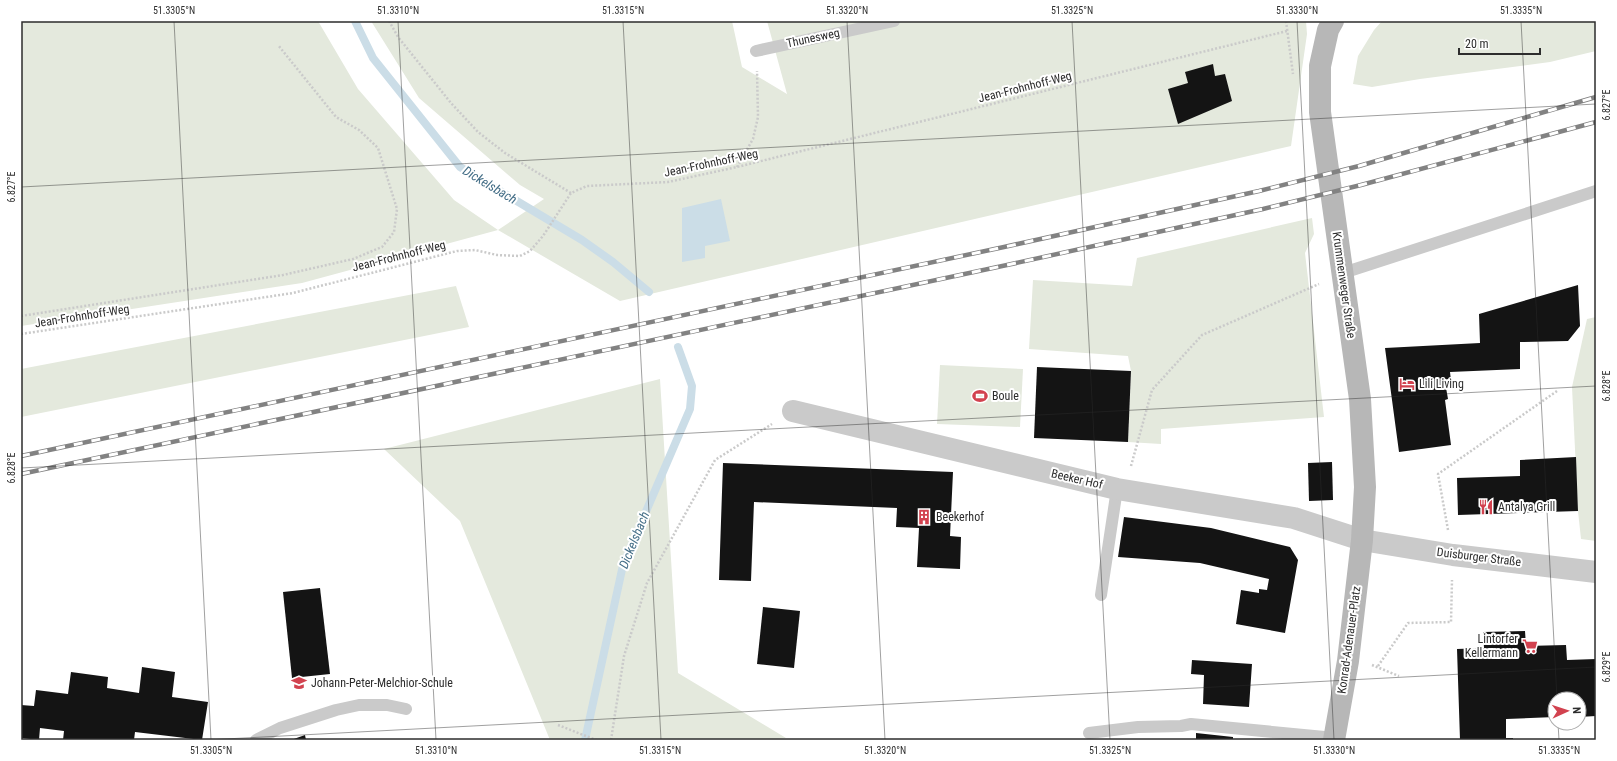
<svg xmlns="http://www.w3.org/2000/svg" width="1617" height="761" font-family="'Roboto Condensed',sans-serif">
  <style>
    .green { fill: #e4e9dd }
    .water { fill: #cbdde7 }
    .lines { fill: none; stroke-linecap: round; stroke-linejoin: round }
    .stream { stroke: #cbdde7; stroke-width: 8 }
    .building { fill: #141414 }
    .path { stroke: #cacaca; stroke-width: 2.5; stroke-dasharray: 2 2; stroke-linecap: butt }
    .service { stroke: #cacaca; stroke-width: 12 }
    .minor { stroke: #cacaca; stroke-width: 22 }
    .secondary { stroke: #b7b7b7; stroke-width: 22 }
    .rail-casing { stroke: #828282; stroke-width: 4.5 }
    .rail { stroke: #fff; stroke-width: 3; stroke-dasharray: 9; stroke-linecap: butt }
    .ticks { fill: none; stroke: #2d2d2d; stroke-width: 1; stroke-opacity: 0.45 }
    .labels { text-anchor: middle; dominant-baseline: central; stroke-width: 4; stroke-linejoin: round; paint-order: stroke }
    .street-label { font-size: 12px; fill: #2d2d2d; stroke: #fff }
    .poi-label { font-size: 12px; fill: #2d2d2d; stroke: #fff; text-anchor: start }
    .water-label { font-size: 13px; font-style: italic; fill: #446e87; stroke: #fff }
    .neatline { fill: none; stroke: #2d2d2d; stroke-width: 1.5 }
    .ticks-label { font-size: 10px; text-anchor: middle; fill: #2d2d2d }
  </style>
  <rect width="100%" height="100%" fill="#fff"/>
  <g class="green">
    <path d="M21,21H318L358,89L454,200L498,230L544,199L520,185L419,98L371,21H732L742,67L787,94L767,21H1306L1307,34L1291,146L620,301L498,230L302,283L21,326Z"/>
    <path d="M1382,21H1596V51L1550,62L1420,79L1372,87L1353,84L1358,56L1374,30Z"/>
    <path d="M1312,218L1314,234L1305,253L1324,417L1161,429V444L1128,442L1131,371L1128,356L1029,349L1033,280L1132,286L1137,258Z"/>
    <path d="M456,286L469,327L21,417V369Z"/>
    <path d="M1596,317V541L1581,539L1578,511L1572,387L1587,319Z"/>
    <path d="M940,365L1023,369L1020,427L937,424Z"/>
    <path d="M660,379L678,673L786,738L769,740H550L460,521L384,449Z"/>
  </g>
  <path class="water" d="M721,199L730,241L705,246V258L682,262V208Z"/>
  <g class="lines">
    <g class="stream">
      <path d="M355,21L373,58L460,167L582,240L613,262L649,292"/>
      <path d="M585,740L623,565L690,409L692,386L678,347"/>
    </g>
  </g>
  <g class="building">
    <path d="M1213,64L1215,76L1225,74L1232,101L1178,124L1168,89L1188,83L1185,72Z"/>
    <path d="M1578,285L1580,326L1568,341L1520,342V369L1450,372L1451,381L1445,382L1448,399L1445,400L1451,445L1399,452L1385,348L1480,343L1479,314Z"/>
    <path d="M1037,367L1131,371L1128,442L1034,438Z"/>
    <path d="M1576,457L1578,511L1458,515L1457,478L1520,476V460Z"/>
    <path d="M1332,462L1333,500L1309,501L1308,463Z"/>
    <path d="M723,463L953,472L950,536L961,537L960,569L917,567L919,528L896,527L897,508L754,502L751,581L719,580Z"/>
    <path d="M1124,517L1211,528L1290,547L1298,560L1285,633L1236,624L1241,590L1259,593V589L1267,590L1269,579L1200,563L1118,557Z"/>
    <path d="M320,588L330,674L292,678L283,592Z"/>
    <path d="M763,607L800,611L794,668L757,664Z"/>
    <path d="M1525,631L1526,646L1566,645L1567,660L1596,659V716L1579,717V699H1555V717L1506,719V738H1513V740H1460L1457,649L1484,648L1483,632Z"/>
    <path d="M1192,660L1252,664L1249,707L1203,704L1204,675L1191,674Z"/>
    <path d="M142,667L175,672L172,697L208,702L202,740L135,732L134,740H63L64,731L40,728L39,740L21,738V705L34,706L36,690L68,694L71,672L108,677L107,688L139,693Z"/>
    <path d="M1196,733L1233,737V740H1196Z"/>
    <path d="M305,735L306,740H291Z"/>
  </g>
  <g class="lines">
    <g class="path">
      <path d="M389,21L398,37L451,103L478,132L505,153L571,193"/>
      <path d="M1286,21L1293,74"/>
      <path d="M737,167L753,139L758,117L757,71"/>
      <path d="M21,316L283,275L353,259L382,247L394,232L397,209L378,148L359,130L336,117L278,45"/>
      <path d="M21,334L293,293L457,251L475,250L497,255L520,256L530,251L543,236L571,193L587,186L668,182L737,167L1287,31"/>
      <path d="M1131,466L1152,390L1202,335L1319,284"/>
      <path d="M1448,530L1438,474L1557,391"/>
      <path d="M1372,665L1399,676"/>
      <path d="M1378,666L1408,623L1451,622L1452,580"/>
      <path d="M558,725L596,740"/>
      <path d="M611,740L624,656L647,583L715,460L772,424"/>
    </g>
    <g class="service">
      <path d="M756,51L894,21"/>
      <path d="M1343,273L1596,191"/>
      <path d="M1101,595L1117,489"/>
      <path d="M1089,733L1138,727L1181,726L1191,724L1335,738"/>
      <path d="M256,740L280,728L336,710L359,705H387L406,709"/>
    </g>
    <path class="minor" d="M793,411L1117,489L1294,518L1362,540L1453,555L1596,572"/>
    <path class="secondary" d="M1333,21L1328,30L1320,66V112L1360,399L1365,487L1362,540L1348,661L1334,740"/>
    <g class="rail-casing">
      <g id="rail">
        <path d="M21,456L1004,247L1259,191L1359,166L1596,97"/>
        <path d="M21,474L1007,265L1263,209L1361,185L1596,122"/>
      </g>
    </g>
    <use href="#rail" class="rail"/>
  </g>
  <path class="ticks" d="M174,21L211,740M398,21L436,740M623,21L661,740M847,21L885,740M1072,21L1110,740M1297,21L1334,740M1521,21L1557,699M21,187L1596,104M21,468L1596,386M1558,723L1559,740M206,740L1596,667"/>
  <defs>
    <g id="hotel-bare" transform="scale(1.2)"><path d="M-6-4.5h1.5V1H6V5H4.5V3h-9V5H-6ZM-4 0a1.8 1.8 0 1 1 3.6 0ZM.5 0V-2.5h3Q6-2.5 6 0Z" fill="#d2424f" stroke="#fff" stroke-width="2.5" paint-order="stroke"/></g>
    <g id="stadium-bare" transform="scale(1.2)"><path d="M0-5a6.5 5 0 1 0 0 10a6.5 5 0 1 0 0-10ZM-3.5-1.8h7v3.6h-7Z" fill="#d2424f" stroke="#fff" stroke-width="2.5" paint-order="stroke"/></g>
    <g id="restaurant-bare" transform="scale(1.2)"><path d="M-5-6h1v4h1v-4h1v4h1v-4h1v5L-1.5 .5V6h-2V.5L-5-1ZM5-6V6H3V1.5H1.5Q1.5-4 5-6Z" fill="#d2424f" stroke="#fff" stroke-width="2.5" paint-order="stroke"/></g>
    <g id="building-bare" transform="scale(1.2)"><path d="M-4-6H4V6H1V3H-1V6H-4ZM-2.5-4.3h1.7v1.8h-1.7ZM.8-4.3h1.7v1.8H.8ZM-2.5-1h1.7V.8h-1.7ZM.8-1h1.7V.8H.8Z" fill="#d2424f" stroke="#fff" stroke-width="2.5" paint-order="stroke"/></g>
    <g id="supermarket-bare" transform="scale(1.2)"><path d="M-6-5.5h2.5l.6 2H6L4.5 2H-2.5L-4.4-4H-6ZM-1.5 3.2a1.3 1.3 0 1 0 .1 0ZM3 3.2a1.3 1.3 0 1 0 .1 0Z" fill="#d2424f" stroke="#fff" stroke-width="2.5" paint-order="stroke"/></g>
    <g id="school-bare" transform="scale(1.2)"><path d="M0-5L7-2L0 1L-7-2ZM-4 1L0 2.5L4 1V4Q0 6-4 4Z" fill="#d2424f" stroke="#fff" stroke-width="2.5" paint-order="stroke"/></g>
  </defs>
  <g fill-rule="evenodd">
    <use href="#hotel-bare" x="1407" y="384"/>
    <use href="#stadium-bare" x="980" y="396"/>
    <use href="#restaurant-bare" x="1486" y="507"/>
    <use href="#building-bare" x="924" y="517"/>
    <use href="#supermarket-bare" x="1530" y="646"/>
    <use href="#school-bare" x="299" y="683"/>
  </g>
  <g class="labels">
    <g class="street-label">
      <text transform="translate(813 38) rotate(-12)">Thunesweg</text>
      <text transform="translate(1025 87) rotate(-14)">Jean-Frohnhoff-Weg</text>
      <text transform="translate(711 163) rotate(-12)">Jean-Frohnhoff-Weg</text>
      <text transform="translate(399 256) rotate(-14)">Jean-Frohnhoff-Weg</text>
      <text transform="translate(1344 285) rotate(82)">Krummenweger Straße</text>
      <text transform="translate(82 316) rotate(-9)">Jean-Frohnhoff-Weg</text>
      <text transform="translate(1077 479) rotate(13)">Beeker Hof</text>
      <text transform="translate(1479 557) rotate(7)">Duisburger Straße</text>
      <text transform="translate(1349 640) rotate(-82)">Konrad-Adenauer-Platz</text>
    </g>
    <g class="poi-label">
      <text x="1419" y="384">Lili Living</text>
      <text x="992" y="396">Boule</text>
      <text x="1498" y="507">Antalya Grill</text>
      <text x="936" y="517">Beekerhof</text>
      <text x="1518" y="639" text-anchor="end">Lintorfer<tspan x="1518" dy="14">Kellermann</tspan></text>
      <text x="311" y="683">Johann-Peter-Melchior-Schule</text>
    </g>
    <g class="water-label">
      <text transform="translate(490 185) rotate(31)">Dickelsbach</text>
      <text transform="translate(634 540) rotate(-68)">Dickelsbach</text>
    </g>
  </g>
  <rect width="1617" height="761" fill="none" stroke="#ffffff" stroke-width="44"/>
  <g transform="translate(1567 711) rotate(87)"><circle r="19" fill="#ffffff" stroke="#ababab"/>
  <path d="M0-3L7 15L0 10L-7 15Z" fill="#d2424f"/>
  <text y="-6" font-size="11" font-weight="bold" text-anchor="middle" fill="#2d2d2d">N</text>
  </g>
  <path d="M1459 48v6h81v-6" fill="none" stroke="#2d2d2d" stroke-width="2"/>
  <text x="1465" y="48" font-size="12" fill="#2d2d2d" stroke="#ffffff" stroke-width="3" paint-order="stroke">20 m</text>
  <rect x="22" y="22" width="1573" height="717" class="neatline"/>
  <g class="ticks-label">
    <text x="174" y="14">51.3305°N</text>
    <text x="398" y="14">51.3310°N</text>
    <text x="623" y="14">51.3315°N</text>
    <text x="847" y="14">51.3320°N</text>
    <text x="1072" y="14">51.3325°N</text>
    <text x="1297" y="14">51.3330°N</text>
    <text x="1521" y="14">51.3335°N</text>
    <text transform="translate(1606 105) rotate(-90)" y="4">6.827°E</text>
    <text transform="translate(11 187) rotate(-90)" y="4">6.827°E</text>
    <text transform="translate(1606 386) rotate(-90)" y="4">6.828°E</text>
    <text transform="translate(11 468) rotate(-90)" y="4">6.828°E</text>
    <text transform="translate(1606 667) rotate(-90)" y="4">6.829°E</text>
    <text x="211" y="754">51.3305°N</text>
    <text x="436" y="754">51.3310°N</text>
    <text x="660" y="754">51.3315°N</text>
    <text x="885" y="754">51.3320°N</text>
    <text x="1110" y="754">51.3325°N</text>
    <text x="1334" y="754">51.3330°N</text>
    <text x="1559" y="754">51.3335°N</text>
  </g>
</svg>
